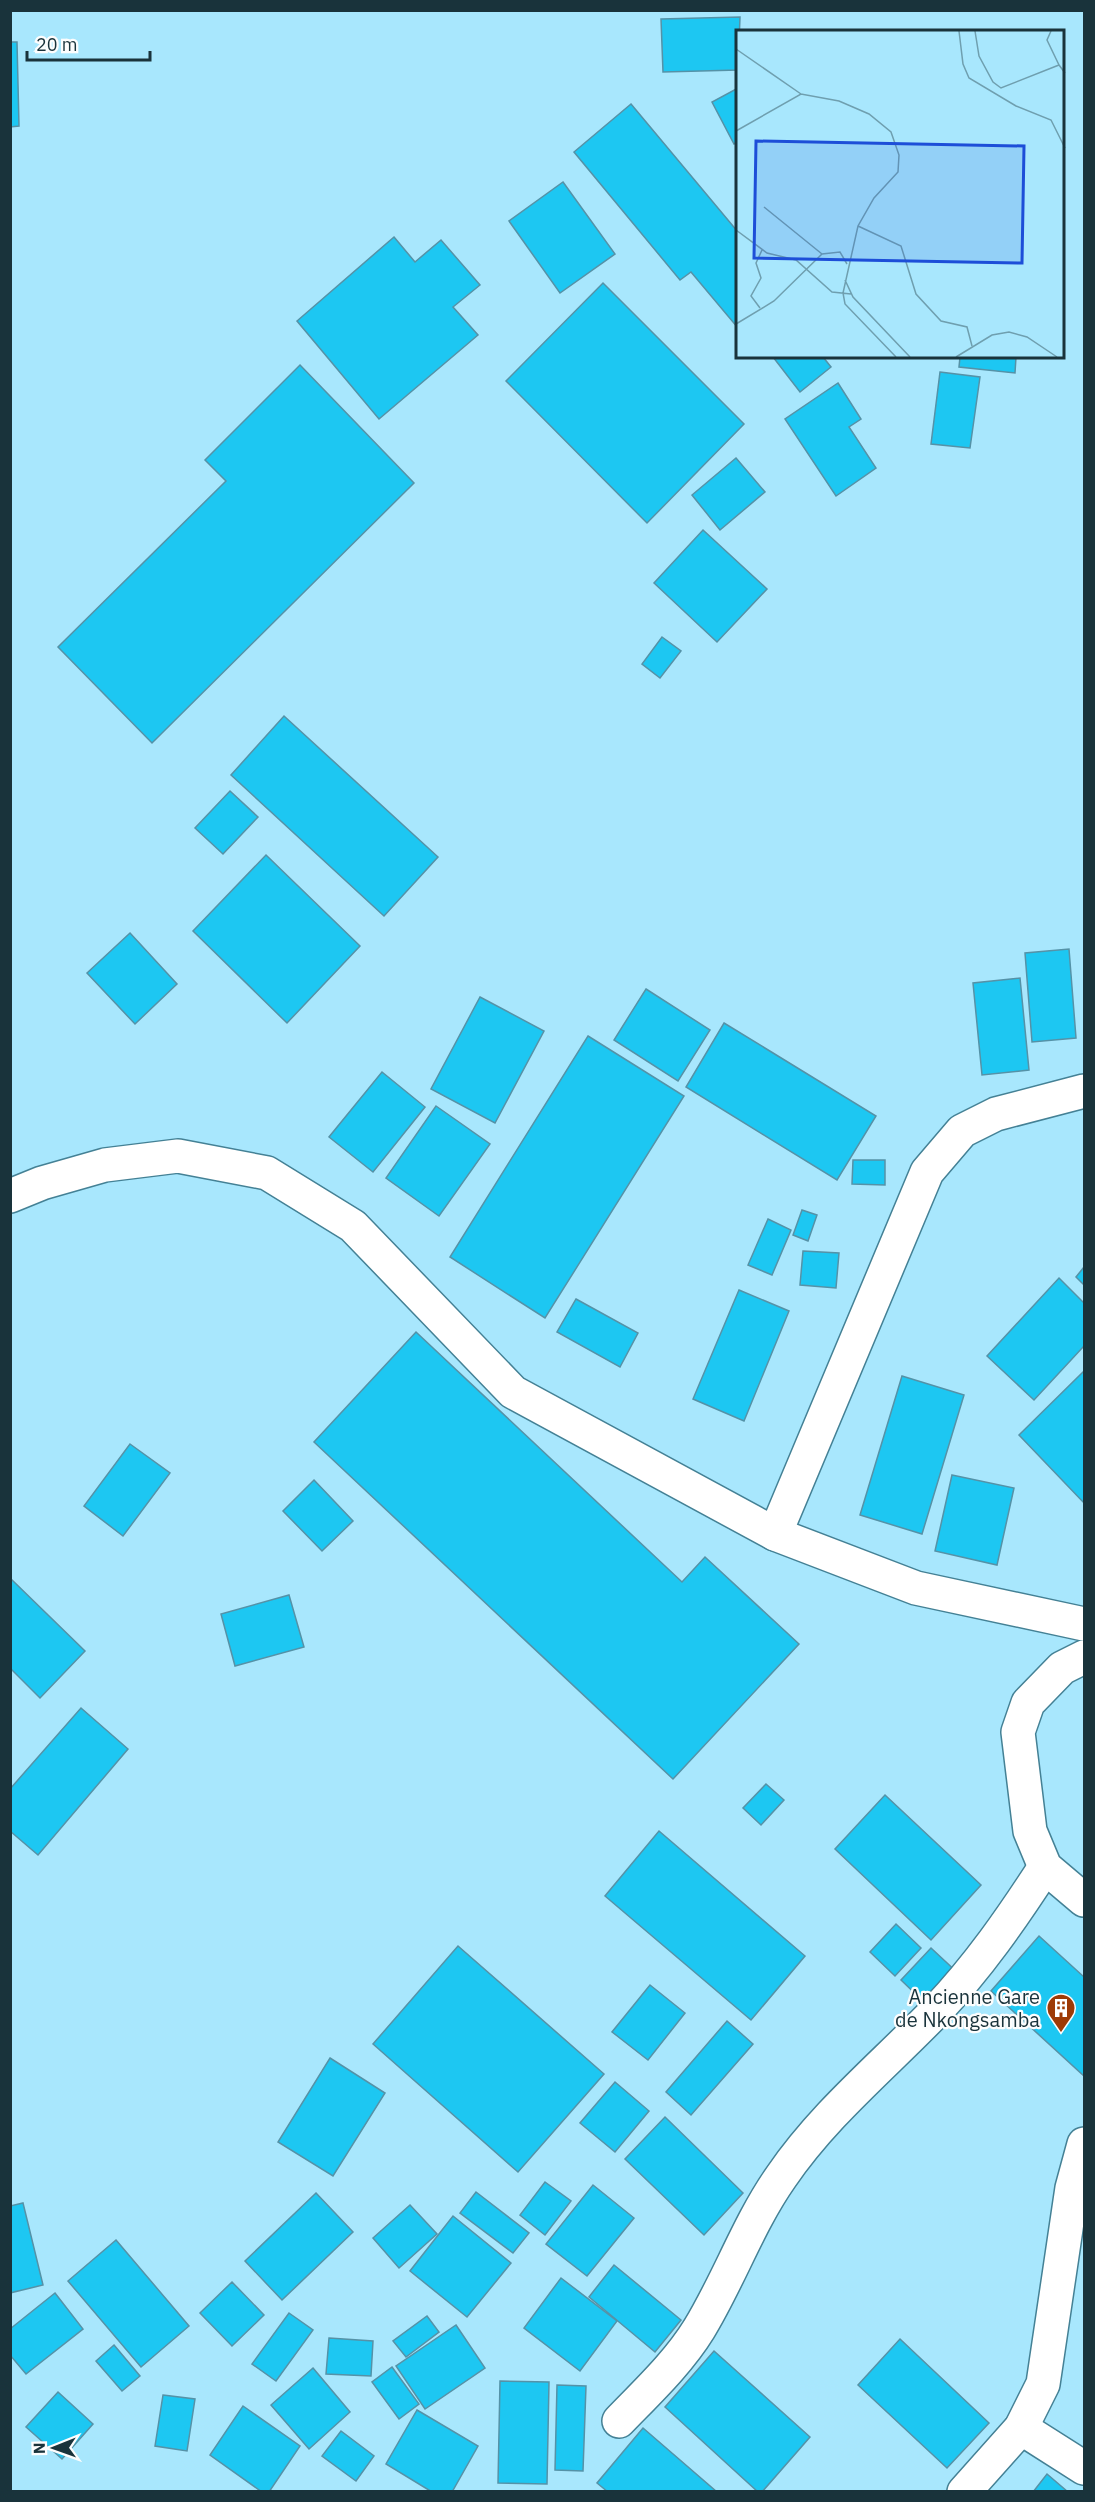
<svg xmlns="http://www.w3.org/2000/svg" width="1095" height="2502" font-family="'IBM Plex Sans',sans-serif">
  <style>
    .building { fill: #1dc7f2; stroke: #5592a7; stroke-width: 1.5 }
    .lines { fill: none; stroke-linecap: round; stroke-linejoin: round }
    .minor-casing { stroke: #448195; stroke-width: 36 }
    .tertiary-casing { stroke: #448195; stroke-width: 36 }
    .minor { stroke: #fff; stroke-width: 33 }
    .tertiary { stroke: #fff; stroke-width: 33 }
    .labels { text-anchor: middle; dominant-baseline: central; stroke-width: 4.5; stroke-linejoin: round; paint-order: stroke }
    .poi-label { font-size: 20px; fill: #19333b; stroke: #fdfdfd; text-anchor: end }
    .inset-road { fill: none; stroke: #6f9faf; stroke-width: 1.5 }
    .view { fill: #1d4ed8; fill-opacity: 0.15; stroke: #1d4ed8; stroke-width: 3 }
    .inset-edge { fill: none; stroke: #19333b; stroke-width: 3 }
  </style>
  <rect width="100%" height="100%" fill="#a8e7fd"/>
  <g class="building">
    <path d="M740,17L738,70L663,72L661,19Z"/>
    <path d="M10,42H17L19,126L10,127Z"/>
    <path d="M738,88V142L734,144L712,102Z"/>
    <path d="M631,104L738,232V328L691,272L680,280L574,152Z"/>
    <path d="M563,182L615,254L560,293L509,221Z"/>
    <path d="M394,237L415,262L441,240L480,285L453,307L478,335L379,419L297,321Z"/>
    <path d="M603,283L744,424L647,523L506,381Z"/>
    <path d="M773,357H823L831,367L800,392Z"/>
    <path d="M960,357H1016L1015,373L959,367Z"/>
    <path d="M300,365L414,483L152,743L58,647L226,481L205,460Z"/>
    <path d="M940,372L980,377L970,448L931,444Z"/>
    <path d="M838,383L861,419L849,427L876,468L836,496L785,419Z"/>
    <path d="M736,458L765,492L720,530L692,495Z"/>
    <path d="M703,530L767,589L717,642L654,583Z"/>
    <path d="M662,637L681,651L660,678L642,664Z"/>
    <path d="M284,716L438,857L384,916L231,775Z"/>
    <path d="M230,791L258,817L223,854L195,828Z"/>
    <path d="M266,855L360,946L287,1023L193,931Z"/>
    <path d="M130,933L177,984L135,1024L87,973Z"/>
    <path d="M1069,949L1076,1038L1032,1042L1025,953Z"/>
    <path d="M1020,978L1029,1070L982,1075L973,983Z"/>
    <path d="M646,989L710,1030L678,1081L614,1040Z"/>
    <path d="M480,997L544,1031L495,1123L431,1089Z"/>
    <path d="M724,1023L876,1116L837,1180L686,1087Z"/>
    <path d="M588,1036L684,1096L545,1318L450,1257Z"/>
    <path d="M382,1072L425,1107L373,1172L329,1137Z"/>
    <path d="M436,1106L490,1144L439,1216L386,1178Z"/>
    <path d="M853,1160H885V1185L852,1184Z"/>
    <path d="M802,1210L817,1215L808,1241L793,1235Z"/>
    <path d="M768,1219L791,1230L772,1275L748,1265Z"/>
    <path d="M803,1251L839,1253L836,1288L800,1285Z"/>
    <path d="M1084,1267V1285L1076,1277Z"/>
    <path d="M1059,1278L1084,1303V1346L1034,1400L987,1356Z"/>
    <path d="M739,1290L789,1311L744,1421L693,1399Z"/>
    <path d="M576,1299L638,1333L620,1367L557,1332Z"/>
    <path d="M416,1332L682,1582L705,1557L799,1644L673,1779L314,1442Z"/>
    <path d="M1084,1371V1503L1019,1435Z"/>
    <path d="M902,1376L964,1395L922,1534L860,1515Z"/>
    <path d="M130,1444L170,1473L123,1536L84,1506Z"/>
    <path d="M952,1475L1014,1488L997,1565L935,1551Z"/>
    <path d="M314,1480L353,1521L322,1551L283,1511Z"/>
    <path d="M10,1578L85,1651L40,1698L10,1668Z"/>
    <path d="M289,1595L304,1647L235,1666L221,1614Z"/>
    <path d="M81,1708L128,1749L38,1855L10,1831V1789Z"/>
    <path d="M766,1784L784,1800L761,1825L743,1808Z"/>
    <path d="M885,1795L981,1885L931,1940L835,1849Z"/>
    <path d="M659,1831L805,1956L751,2020L605,1896Z"/>
    <path d="M896,1924L921,1948L895,1976L870,1952Z"/>
    <path d="M1039,1936L1084,1977V2076L991,1991Z"/>
    <path d="M458,1946L604,2074L518,2172L373,2044Z"/>
    <path d="M931,1948L960,1975L930,2008L901,1980Z"/>
    <path d="M650,1985L685,2013L648,2060L612,2032Z"/>
    <path d="M727,2021L753,2044L691,2115L666,2092Z"/>
    <path d="M330,2058L385,2093L333,2176L278,2142Z"/>
    <path d="M615,2082L649,2111L615,2152L580,2123Z"/>
    <path d="M665,2117L743,2193L704,2235L625,2159Z"/>
    <path d="M545,2182L571,2201L545,2235L520,2215Z"/>
    <path d="M593,2185L634,2218L587,2276L546,2244Z"/>
    <path d="M476,2192L529,2233L513,2253L460,2213Z"/>
    <path d="M316,2193L353,2232L282,2300L245,2261Z"/>
    <path d="M23,2203L43,2285L10,2293V2206Z"/>
    <path d="M410,2205L437,2234L399,2268L373,2238Z"/>
    <path d="M453,2216L511,2263L467,2317L410,2271Z"/>
    <path d="M116,2240L189,2326L141,2367L68,2281Z"/>
    <path d="M614,2265L681,2320L655,2352L589,2297Z"/>
    <path d="M561,2278L617,2321L580,2371L524,2328Z"/>
    <path d="M232,2282L264,2315L232,2346L200,2313Z"/>
    <path d="M55,2293L83,2329L26,2374L10,2355V2329Z"/>
    <path d="M289,2313L313,2330L276,2381L252,2364Z"/>
    <path d="M427,2316L439,2332L406,2357L393,2341Z"/>
    <path d="M456,2325L485,2368L425,2409L396,2366Z"/>
    <path d="M329,2338L373,2341L371,2376L326,2374Z"/>
    <path d="M900,2339L989,2423L947,2468L858,2385Z"/>
    <path d="M114,2345L140,2376L122,2391L96,2361Z"/>
    <path d="M714,2351L810,2437L762,2492H758L665,2407Z"/>
    <path d="M392,2367L419,2404L399,2419L372,2382Z"/>
    <path d="M313,2368L350,2412L309,2449L271,2405Z"/>
    <path d="M500,2381L549,2382L547,2484L498,2483Z"/>
    <path d="M557,2385L586,2386L583,2471L555,2470Z"/>
    <path d="M58,2392L93,2424L62,2459L26,2427Z"/>
    <path d="M163,2395L195,2399L187,2451L155,2446Z"/>
    <path d="M243,2406L300,2446L269,2492H262L210,2455Z"/>
    <path d="M417,2410L478,2446L452,2492H432L386,2464Z"/>
    <path d="M643,2428L717,2492H608L597,2483Z"/>
    <path d="M341,2431L374,2456L356,2481L322,2456Z"/>
    <path d="M1047,2474L1068,2492H1033Z"/>
  </g>
  <g class="lines">
    <g class="minor-casing">
      <g id="minor">
        <path d="M775,1534L927,1172L962,1131L996,1114L1084,1091"/>
        <path d="M1084,1657L1062,1668L1028,1703L1018,1732L1030,1831L1045,1867L1084,1900"/>
        <path d="M619,2421C647,2392 678,2363 699,2329C729,2280 748,2224 781,2177C824,2114 883,2066 936,2011C978,1967 1012,1918 1045,1867"/>
        <path d="M1021,2428L1084,2468"/>
        <path d="M964,2492L1021,2428L1043,2384L1072,2188L1084,2144"/>
      </g>
    </g>
    <g class="tertiary-casing">
      <path id="tertiary" d="M10,1196L42,1183L105,1165L178,1156L267,1173L353,1226L513,1392L775,1534L916,1588L1084,1624"/>
    </g>
    <use href="#minor" class="minor"/>
    <use href="#tertiary" class="tertiary"/>
  </g>
  <defs>
    <g id="building-pin" transform="scale(1.5)"><path d="M0 17L-7.5 6A9.5 9.5 0 1 1 7.5 6Z" fill="#9e3a06" stroke="#fdfdfd"/><path d="M-4-6H4V6H1V3H-1V6H-4ZM-2.5-4.3h1.7v1.8h-1.7ZM.8-4.3h1.7v1.8H.8ZM-2.5-1h1.7V.8h-1.7ZM.8-1h1.7V.8H.8Z" fill="#fff"/></g>
  </defs>
  <g fill-rule="evenodd">
    <use href="#building-pin" x="1061" y="2008"/>
  </g>
  <g class="labels">
    <g class="poi-label">
      <text x="1040" y="1996">Ancienne Gare<tspan x="1040" dy="23">de Nkongsamba</tspan></text>
    </g>
  </g>
  <g transform="translate(736 30)">
    <rect width="328" height="328" fill="#a8e7fd"/>
    <path class="inset-road" d="M223,1L227,34L233,48L280,76L315,90L329,118M239,1L243,26L257,52L265,58L323,35L329,43M315,1L311,10L323,35M0,19L65,64M0,101L65,64L103,71L133,84L155,102L163,125L162,142L138,168L122,196L107,263L109,274L160,327M28,177L86,224M122,196L165,216L180,264L205,291L231,297L236,316M0,200L31,223L60,230L96,262L115,264M109,250L117,267L174,327M24,278L15,266L25,248L20,233L26,220M0,294L38,271L86,224L104,222L111,234M220,327L256,305L273,302L291,307L321,327"/>
    <path class="view" d="M20,111L288,116L286,233L18,228Z"/>
    <rect width="328" height="328" class="inset-edge"/>
  </g>
  <rect width="1095" height="2502" fill="none" stroke="#19333b" stroke-width="24"/>
  <g transform="translate(54 2448) rotate(269)" stroke="#fdfdfd" stroke-width="4.5" paint-order="stroke">
  <path d="M0-4.5L10 22L0 15L-10 22Z" fill="#19333b"/>
  <text y="-9" font-size="16" font-weight="bold" text-anchor="middle" fill="#19333b">N</text>
  </g>
  <path d="M27 51v9h123v-9" fill="none" stroke="#19333b" stroke-width="3"/>
  <text x="36" y="51" font-size="18" fill="#19333b" stroke="#fdfdfd" stroke-width="4.5" paint-order="stroke">20 m</text>
</svg>
